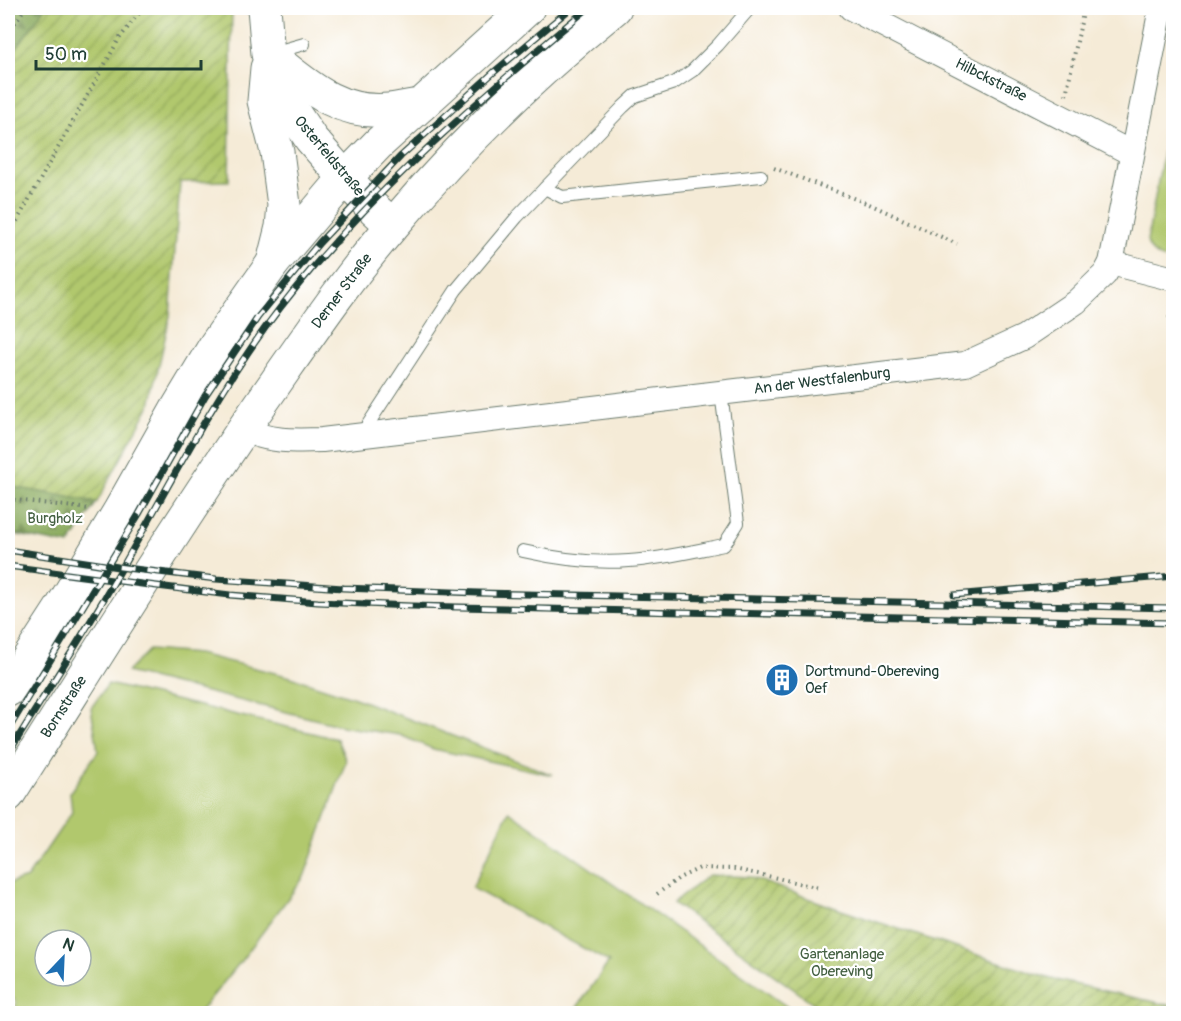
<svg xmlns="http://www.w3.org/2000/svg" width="1181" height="1021" font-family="Pangolin,sans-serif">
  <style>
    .grass { fill: #b1c86d; stroke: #688250; stroke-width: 1.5; fill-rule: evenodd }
    .forest { fill: url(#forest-firs); stroke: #56744a; stroke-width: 1.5 }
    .garden { fill: url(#garden-furrows); stroke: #688250; stroke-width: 1.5 }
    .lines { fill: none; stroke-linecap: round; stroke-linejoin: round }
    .lane-casing { stroke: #6a7a6d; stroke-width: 14 }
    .street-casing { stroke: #6a7a6d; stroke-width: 26 }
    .secondary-casing { stroke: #6a7a6d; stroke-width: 35 }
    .primary-casing { stroke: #6a7a6d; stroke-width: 35 }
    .path { stroke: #6a7a6d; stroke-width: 4; stroke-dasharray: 1.5 4.5; stroke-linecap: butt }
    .lane { stroke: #fff; stroke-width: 12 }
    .street { stroke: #fff; stroke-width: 24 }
    .secondary { stroke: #fff; stroke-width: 33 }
    .primary { stroke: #fff; stroke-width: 33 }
    .rail-casing { stroke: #1f3d34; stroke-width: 7 }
    .rail { stroke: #fff; stroke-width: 4.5; stroke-dasharray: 14; stroke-linecap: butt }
    .labels { text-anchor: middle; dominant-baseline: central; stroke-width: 4.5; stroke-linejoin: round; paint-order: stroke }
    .street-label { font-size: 15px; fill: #1f3d34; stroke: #fff }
    .park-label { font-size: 15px; fill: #446042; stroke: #fff }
    .poi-label { font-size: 15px; fill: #1f3d34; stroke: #fff; text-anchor: start }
  </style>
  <defs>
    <pattern id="forest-firs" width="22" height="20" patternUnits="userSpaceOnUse" patternTransform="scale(1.5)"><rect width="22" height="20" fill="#8cac60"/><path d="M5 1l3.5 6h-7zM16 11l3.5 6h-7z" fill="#728d50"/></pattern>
    <pattern id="garden-furrows" width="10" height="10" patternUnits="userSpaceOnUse" patternTransform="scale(1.5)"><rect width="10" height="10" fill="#b1c86d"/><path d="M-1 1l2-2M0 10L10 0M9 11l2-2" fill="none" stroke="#8fa45a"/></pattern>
  </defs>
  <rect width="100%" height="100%" fill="#fff"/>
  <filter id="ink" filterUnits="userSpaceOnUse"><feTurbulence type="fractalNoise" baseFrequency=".0167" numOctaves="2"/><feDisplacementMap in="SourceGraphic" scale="12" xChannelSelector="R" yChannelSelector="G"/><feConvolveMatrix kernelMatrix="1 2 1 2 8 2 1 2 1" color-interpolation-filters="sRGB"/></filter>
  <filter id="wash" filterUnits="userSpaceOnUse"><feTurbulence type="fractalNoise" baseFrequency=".008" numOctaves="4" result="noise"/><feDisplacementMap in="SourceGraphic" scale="24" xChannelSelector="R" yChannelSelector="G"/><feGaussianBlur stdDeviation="1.35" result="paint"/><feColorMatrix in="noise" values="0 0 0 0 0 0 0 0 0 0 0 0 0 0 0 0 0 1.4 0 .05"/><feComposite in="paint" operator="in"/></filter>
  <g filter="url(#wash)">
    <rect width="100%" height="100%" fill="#f5ebd7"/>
    <g class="grass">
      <path d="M1173,100L1174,261H1173C1160,258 1150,255 1147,241Z"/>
      <path d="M149,650L198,654L291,677L355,698L553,775L433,749L400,735L346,727L127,672Z"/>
      <path d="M108,684L337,739L346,761L304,877L241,961L199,1013H16V1001L8,995V884L27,878L72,812L70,792L98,751L91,708ZM45,940H81V976H45Z"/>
      <path d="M509,811L796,1013H573L609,962L472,888Z"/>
    </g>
    <g class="forest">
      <path d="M8,8H45L8,60Z"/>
      <path d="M8,486L97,502L69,545L8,533Z"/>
    </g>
    <g class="garden">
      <path d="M45,8H232L229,181L180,182L170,316L150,405L97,502L8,486V60Z"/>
      <path d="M709,875L750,877L844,911L1051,979L1173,1006V1013H827L673,903Z"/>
    </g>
  </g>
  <g filter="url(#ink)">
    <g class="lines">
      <g class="lane-casing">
        <g id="lane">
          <path d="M272,53L304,44"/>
          <path d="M545,188L562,197L761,176"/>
          <path d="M361,435L456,290L517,217L623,107L635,96L674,83L692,71L718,45L750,8"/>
          <path d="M523,551C558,559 593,564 629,561C661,559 693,551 724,545L738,523L721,393"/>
        </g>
      </g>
      <g class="street-casing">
        <g id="street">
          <path d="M851,8L1131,153"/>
          <path d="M1111,263L1174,279"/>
          <path d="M243,429C268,442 295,441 322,440L965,364L1024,337L1076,302L1105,274L1111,263L1161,8"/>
        </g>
      </g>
      <g class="secondary-casing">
        <g id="secondary">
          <path d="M264,8L268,54L291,109L311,139L345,178L370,205L392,225"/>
          <path d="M269,55C307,85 337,115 389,110C400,109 410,106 421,105"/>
          <path d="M267,68L264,101L277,152L284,205L282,227L273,263"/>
        </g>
      </g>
      <g class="primary-casing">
        <g id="primary">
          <path d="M8,690L60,610L119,512L177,409L216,344L273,263L345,178L378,144L528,8"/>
          <path d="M8,795C96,657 182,516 276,382C313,329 350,275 393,225C459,147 536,72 615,8"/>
        </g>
      </g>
      <g class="path">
        <path d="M8,33L25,8"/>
        <path d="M1066,95L1084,8"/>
        <path d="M774,168L869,204L957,244"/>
        <path d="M331,233L341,246"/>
        <path d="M8,237L119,39L143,8"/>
        <path d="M1169,318L1172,299"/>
        <path d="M8,499L90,509"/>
        <path d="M657,894L679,878L700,868L734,869L777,878L819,888"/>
      </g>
      <use href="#lane" class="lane"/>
      <use href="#street" class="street"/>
      <use href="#secondary" class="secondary"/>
      <use href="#primary" class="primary"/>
      <g class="rail-casing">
        <g id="rail">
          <path d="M8,550L118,567L216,579L343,588L478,593L1174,608"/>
          <path d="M8,566L149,585L230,595L318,602L411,606L1174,623"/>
          <path d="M954,595L1174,576"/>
          <path d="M8,730L139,514L205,396L258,317L319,243L401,156L494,72L571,8"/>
          <path d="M8,754C46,692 87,630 123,566C169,486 211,403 265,328C354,206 473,104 588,8"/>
        </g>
      </g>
      <use href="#rail" class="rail"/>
    </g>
  </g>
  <defs>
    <g id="building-disc" transform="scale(1.725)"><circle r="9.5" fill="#1f6fb2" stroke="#fff"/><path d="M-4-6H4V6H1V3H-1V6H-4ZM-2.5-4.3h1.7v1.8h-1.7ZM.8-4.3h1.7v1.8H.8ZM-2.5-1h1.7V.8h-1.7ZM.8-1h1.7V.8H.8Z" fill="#fff"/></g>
  </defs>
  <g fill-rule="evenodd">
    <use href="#building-disc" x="782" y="680"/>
  </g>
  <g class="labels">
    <g class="street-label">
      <text transform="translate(991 80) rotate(27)">Hilbckstraße</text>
      <text transform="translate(329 156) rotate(50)">Osterfeldstraße</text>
      <text transform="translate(342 291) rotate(-53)">Derner Straße</text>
      <text transform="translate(822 381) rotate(-7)">An der Westfalenburg</text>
      <text transform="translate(64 707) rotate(-57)">Bornstraße</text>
    </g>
    <g class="park-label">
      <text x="55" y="518">Burgholz</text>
      <text x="842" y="954">Gartenanlage<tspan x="842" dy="17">Obereving</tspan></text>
    </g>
    <g class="poi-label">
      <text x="805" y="671">Dortmund-Obereving<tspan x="805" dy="17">Oef</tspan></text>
    </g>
  </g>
  <rect width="1181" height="1021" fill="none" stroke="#fff" stroke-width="30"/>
  <g transform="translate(63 958) rotate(23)"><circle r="28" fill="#ffffff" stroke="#a5b1ae" stroke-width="1.5"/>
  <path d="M0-4.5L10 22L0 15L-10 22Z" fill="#1f6fb2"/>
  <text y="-9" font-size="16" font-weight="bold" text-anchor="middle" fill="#1f3d34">N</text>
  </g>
  <path d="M36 60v9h165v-9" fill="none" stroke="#1f3d34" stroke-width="3"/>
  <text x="45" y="60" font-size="18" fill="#1f3d34" stroke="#ffffff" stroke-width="4.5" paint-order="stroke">50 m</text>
</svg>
